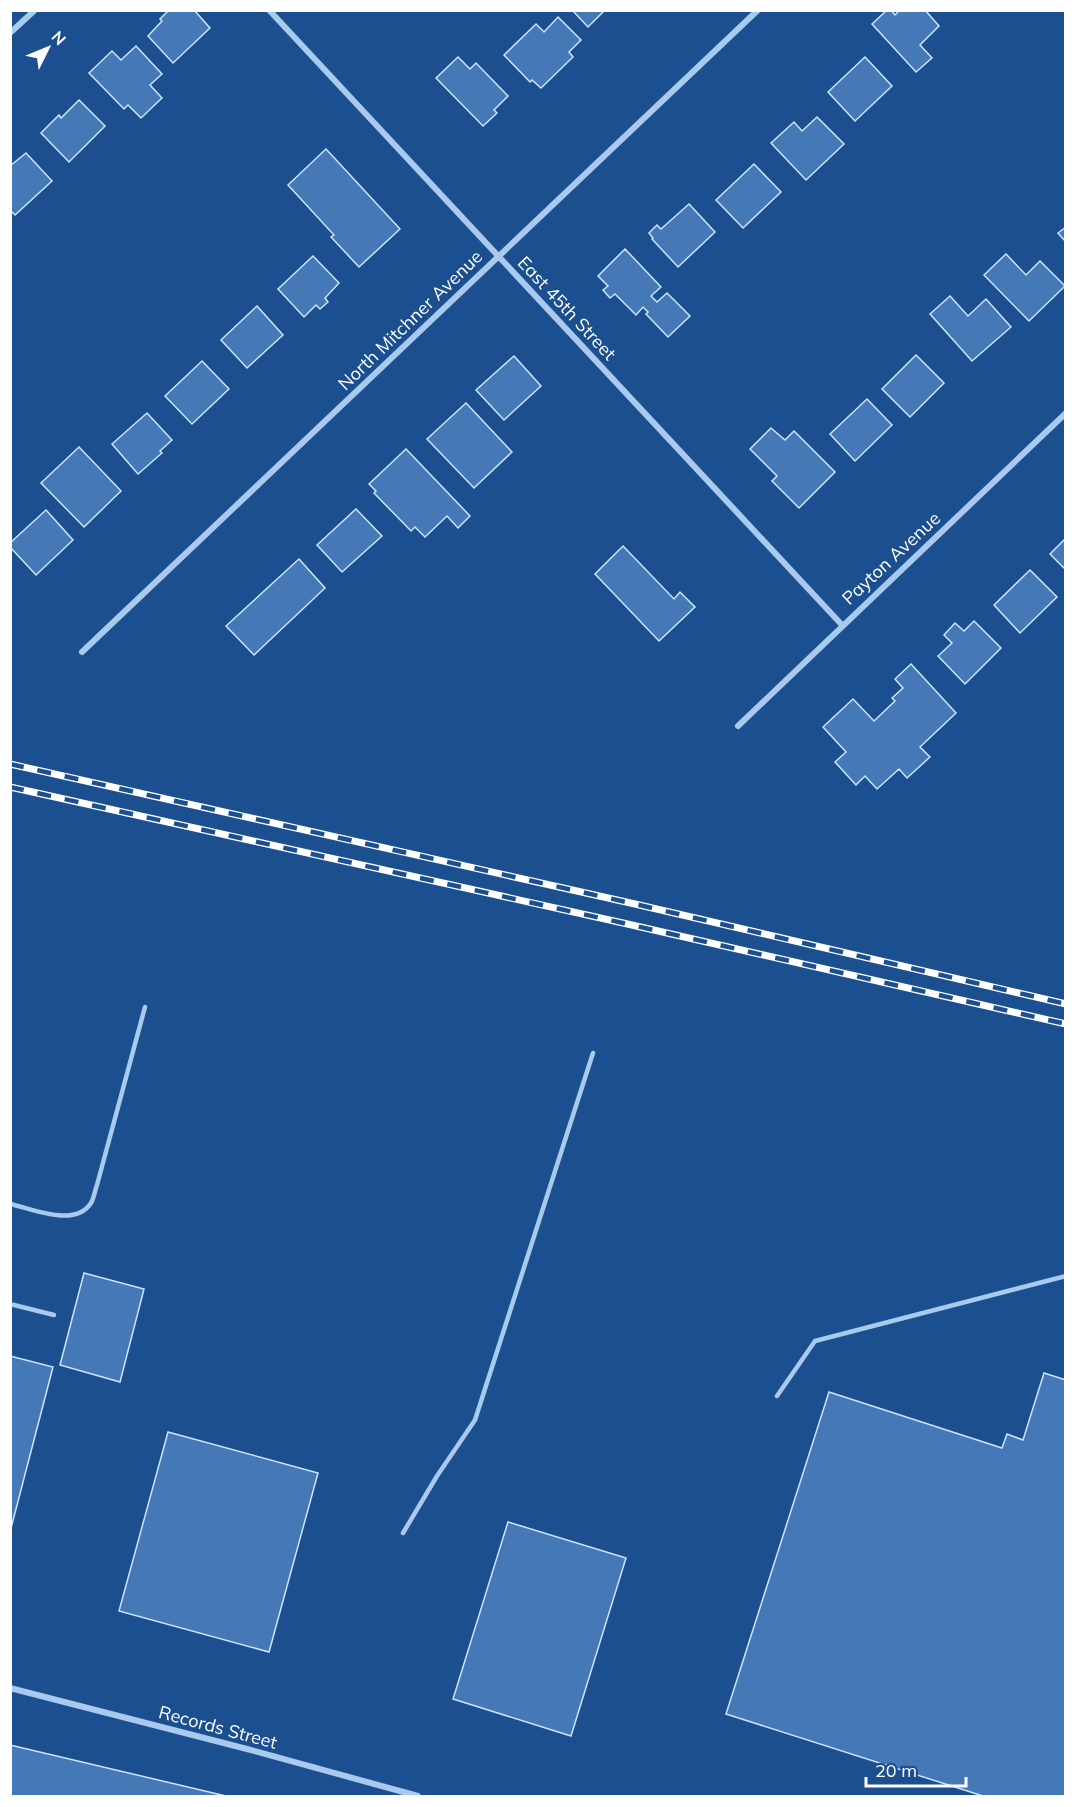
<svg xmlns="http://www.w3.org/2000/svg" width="1076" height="1807" font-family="Mulish,sans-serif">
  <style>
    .building { fill: #4478b7; stroke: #cfe3fa; stroke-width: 1.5 }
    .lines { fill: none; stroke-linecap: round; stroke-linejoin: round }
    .service { stroke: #a9c9ee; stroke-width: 4.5 }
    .minor { stroke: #a9c9ee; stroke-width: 6 }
    .rail-casing { stroke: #fff; stroke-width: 7 }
    .rail { stroke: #1b4f8f; stroke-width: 4.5; stroke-dasharray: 14; stroke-linecap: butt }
    .labels { text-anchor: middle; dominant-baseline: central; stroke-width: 4.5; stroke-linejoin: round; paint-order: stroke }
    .street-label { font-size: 18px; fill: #fff; stroke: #1b4f8f }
  </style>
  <rect width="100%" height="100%" fill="#1b4f8f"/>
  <g class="building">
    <path d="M169,10H194L210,28L173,63L148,36L162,21L160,19Z"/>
    <path d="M572,10H605L588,27Z"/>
    <path d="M887,10H891L895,15L900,10H925L939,26L920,45L932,58L916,72L872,24Z"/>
    <path d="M558,17L581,40L569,52L573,57L541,88L532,80L530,82L504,55L536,24L544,32Z"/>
    <path d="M136,46L162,74L150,85L162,98L141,118L128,105L124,109L89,73L112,51L121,60Z"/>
    <path d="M458,57L470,69L476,63L508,96L494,110L497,113L483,126L436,78Z"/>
    <path d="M865,57L892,86L855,121L828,92Z"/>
    <path d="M79,100L105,126L69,162L41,133L59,115L61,118Z"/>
    <path d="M817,117L844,144L806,180L771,143L794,122L802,131Z"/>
    <path d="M326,149L400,229L359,267L331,237L334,235L288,185Z"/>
    <path d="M26,153L52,181L15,215L10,210V166Z"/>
    <path d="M754,164L781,192L743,228L716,200Z"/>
    <path d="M689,204L715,232L678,267L652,239L653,238L649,233L657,225L661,229Z"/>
    <path d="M1066,227V242L1058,233Z"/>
    <path d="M625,249L661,287L651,296L657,302L667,293L690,316L668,337L646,314L648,312L643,307L636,315L615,294L610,298L603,290L608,286L598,276Z"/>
    <path d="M1006,254L1026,275L1040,261L1065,286L1029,321L984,275Z"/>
    <path d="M313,256L339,283L325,298L328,302L320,309L316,305L304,317L278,289Z"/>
    <path d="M950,296L968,316L986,299L1011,327L972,361L930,314Z"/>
    <path d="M257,306L283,335L247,368L221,340Z"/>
    <path d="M916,355L944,383L910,417L882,389Z"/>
    <path d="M514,356L541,386L504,420L476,390Z"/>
    <path d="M202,361L229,389L192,424L165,396Z"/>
    <path d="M867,399L892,425L855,461L830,434Z"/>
    <path d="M466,403L512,452L474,488L427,439Z"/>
    <path d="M147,413L172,440L160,451L162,453L138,474L112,444Z"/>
    <path d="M771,428L785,440L794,431L835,472L799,508L772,481L777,476L750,449Z"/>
    <path d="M79,447L121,491L84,527L41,483Z"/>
    <path d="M406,449L470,516L458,528L447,516L425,537L415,527L411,531L374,493L376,491L369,484Z"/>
    <path d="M356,509L382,536L342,572L317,545Z"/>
    <path d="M46,510L73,540L36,575L10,547V543Z"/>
    <path d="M1066,538V570L1050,554Z"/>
    <path d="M623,546L674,599L680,592L695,607L659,641L595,574Z"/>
    <path d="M299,559L325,588L254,655L226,626Z"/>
    <path d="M1030,570L1057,597L1020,633L994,605Z"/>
    <path d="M974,621L1001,648L965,684L938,656L952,643L944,635L955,623L964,631Z"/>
    <path d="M911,664L956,713L920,747L930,757L907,778L899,769L877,789L865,776L856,785L835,762L846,752L823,727L853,699L874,721L895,701L892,698L903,688L895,679Z"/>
    <path d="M84,1273L144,1289L120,1382L60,1365Z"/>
    <path d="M10,1356L53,1367L10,1532Z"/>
    <path d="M1044,1373L1066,1380V1796H983L726,1714L829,1392L1002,1448L1007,1434L1023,1440Z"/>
    <path d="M168,1432L318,1473L269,1652L119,1611Z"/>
    <path d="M508,1522L626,1558L571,1736L453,1699Z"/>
    <path d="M10,1745L226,1796H10Z"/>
  </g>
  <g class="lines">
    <g class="service">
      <path d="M10,1204C33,1209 75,1228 91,1203C94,1198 95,1190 97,1185L145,1007"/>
      <path d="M10,1304L54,1315"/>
      <path d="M777,1396L815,1341L1066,1276"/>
      <path d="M403,1533L437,1476L475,1420L593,1053"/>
    </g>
    <g class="minor">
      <path d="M269,10L842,625"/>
      <path d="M10,33L35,10"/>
      <path d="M82,652L758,10"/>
      <path d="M738,726L1066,413"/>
      <path d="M10,1688L247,1749L418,1796"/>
    </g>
    <g class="rail-casing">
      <g id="rail">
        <path d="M10,764L635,904L1066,1004"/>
        <path d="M10,787L623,923L1066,1024"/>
      </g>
    </g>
    <use href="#rail" class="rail"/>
  </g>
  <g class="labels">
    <g class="street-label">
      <text transform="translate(567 308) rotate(47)">East 45th Street</text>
      <text transform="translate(410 320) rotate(-44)">North Mitchner Avenue</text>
      <text transform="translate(891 558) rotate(-43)">Payton Avenue</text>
      <text transform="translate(218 1727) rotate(15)">Records Street</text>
    </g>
  </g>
  <rect width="1076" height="1807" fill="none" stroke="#ffffff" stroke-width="24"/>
  <g transform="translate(48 48) rotate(47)" stroke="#1b4f8f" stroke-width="4.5" paint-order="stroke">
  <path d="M0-4.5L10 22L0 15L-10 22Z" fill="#ffffff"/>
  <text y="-9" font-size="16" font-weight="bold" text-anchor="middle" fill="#ffffff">N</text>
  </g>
  <path d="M866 1777v9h100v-9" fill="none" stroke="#ffffff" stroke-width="3"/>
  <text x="875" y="1777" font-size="18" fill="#ffffff" stroke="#1b4f8f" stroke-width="4.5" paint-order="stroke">20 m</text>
</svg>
